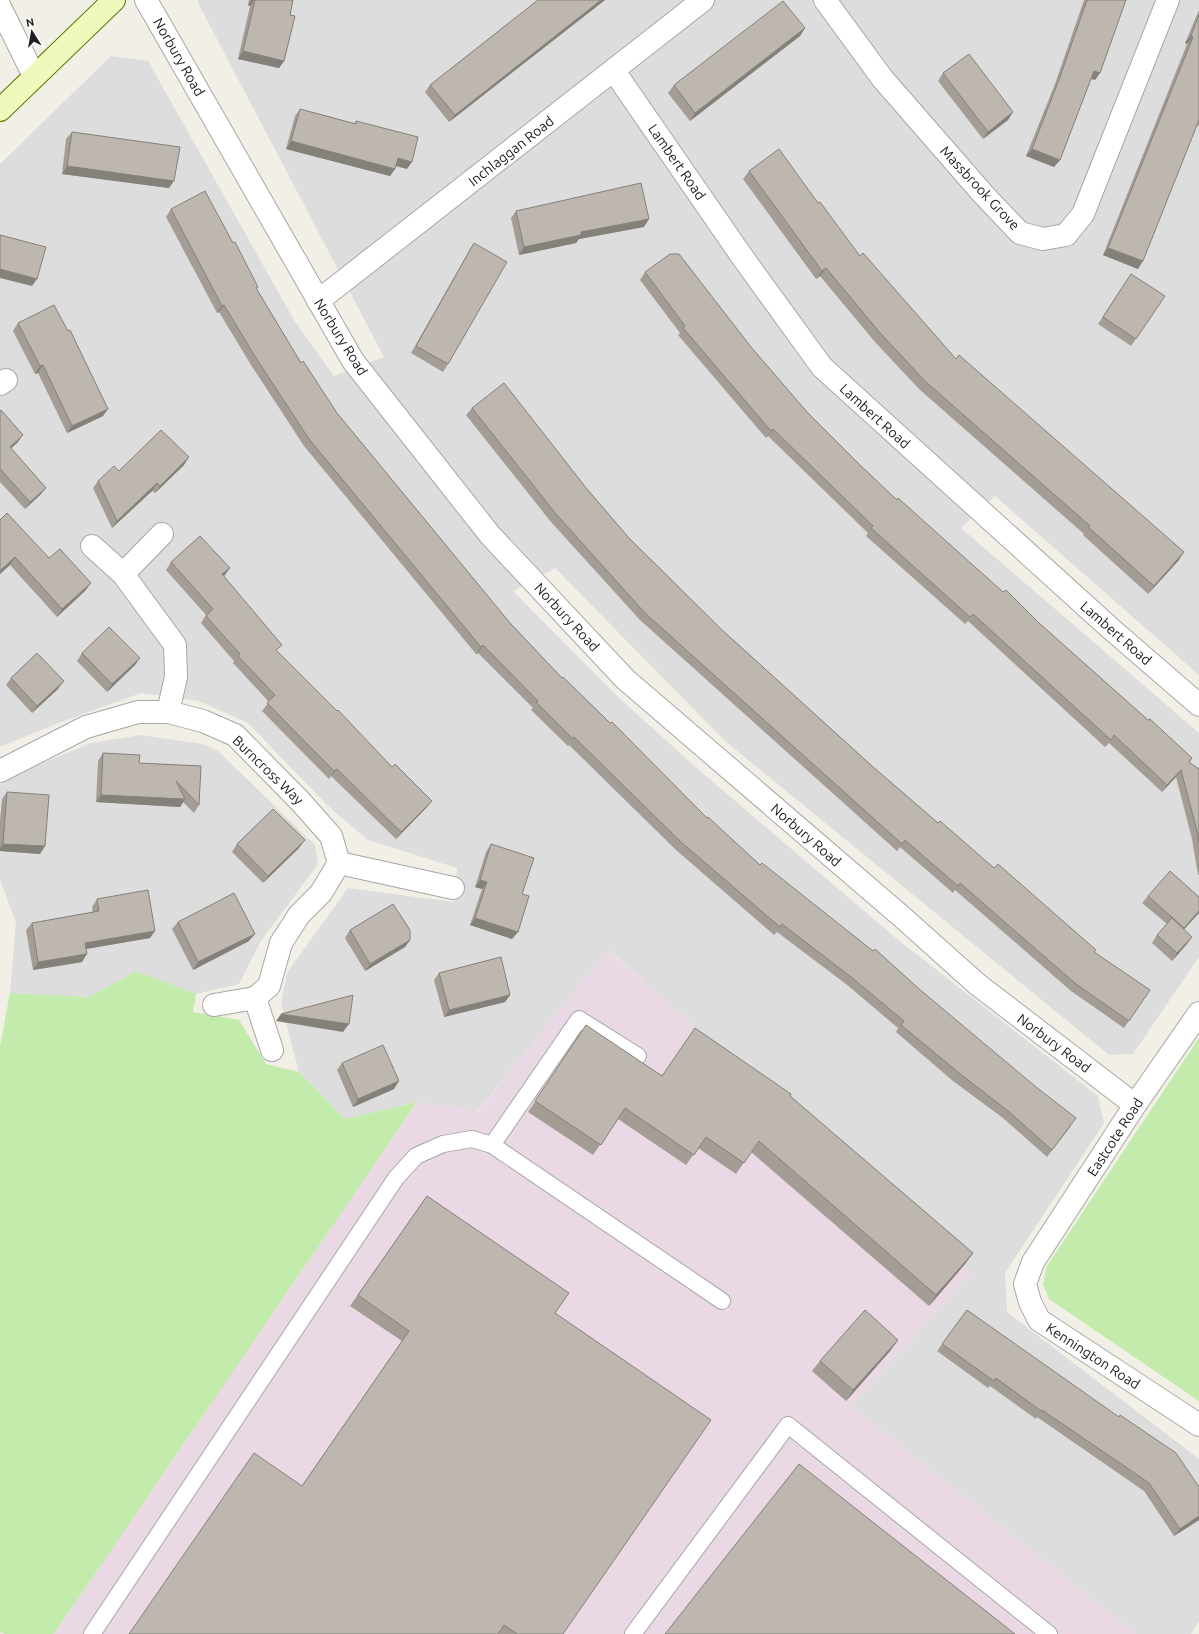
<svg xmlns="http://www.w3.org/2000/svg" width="1199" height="1634" font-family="Ubuntu,sans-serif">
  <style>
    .residential { fill: #dedddd }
    .industrial { fill: #ead8e4 }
    .grass { fill: #c2ebac }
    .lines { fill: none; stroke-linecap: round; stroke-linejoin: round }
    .lane-casing { stroke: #a7a7a7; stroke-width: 18 }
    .street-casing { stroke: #a7a7a7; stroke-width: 24 }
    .secondary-casing { stroke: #5d7a04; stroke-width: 24 }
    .lane { stroke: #fff; stroke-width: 16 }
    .street { stroke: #fff; stroke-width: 22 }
    .secondary { stroke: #eefabb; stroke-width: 22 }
    .wall { fill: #a39d96 }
    .shaded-wall { fill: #84807a }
    .building { fill: #bdb7af; stroke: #84807a }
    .labels { text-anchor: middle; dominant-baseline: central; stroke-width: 3.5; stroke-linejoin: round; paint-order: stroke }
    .street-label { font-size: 14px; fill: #202020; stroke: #fff }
  </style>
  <rect width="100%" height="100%" fill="#f1efe6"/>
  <g class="residential">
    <path d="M198,0H1199V675L995,496L961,528L1199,733V957L1133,1054L1109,1055L725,741L555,568L513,591L620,699L699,770L897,939L1098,1096L1104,1123L1005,1273L1007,1312L1199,1459V1621L1191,1634H1136L851,1406L971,1273L609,950L477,1112L417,1102L345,1119L299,1072L281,1003L287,973L348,888L454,902L457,868L368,840L328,806L248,723L199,701L141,693L56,724L0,747V164L111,56L148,61L294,320L334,376L384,357L198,3Z"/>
    <path d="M141,735L203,744L218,751L315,845L318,864L261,941L239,984L196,994L136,971L89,997L10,993L16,923L0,879V784L28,769L91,743Z"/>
  </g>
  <path class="industrial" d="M608,950L784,1105L794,1116L965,1264L971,1273L851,1406L1136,1634H54L417,1102L478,1112Z"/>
  <g class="grass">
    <path d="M136,971L196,994L193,1012L239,1020L266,1064L299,1072L345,1119L417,1102L54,1634H5L0,1632V1047L10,993L89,997Z"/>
    <path d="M1199,1038V1401L1049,1299L1043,1284L1047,1266Z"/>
  </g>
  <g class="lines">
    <g class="lane-casing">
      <g id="lane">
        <path d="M492,1145L579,1019L638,1056"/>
        <path d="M92,1634L396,1178L416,1156L443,1144L472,1139L492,1145L722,1301"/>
        <path d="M633,1634L788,1425L1049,1634"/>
      </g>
    </g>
    <g class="street-casing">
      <g id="street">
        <path d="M146,0L353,361L490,535L625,679L901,916L977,984L1135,1105"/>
        <path d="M825,0L882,78L983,194L1020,233L1043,239L1066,235L1083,214L1168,0"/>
        <path d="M0,7L34,76"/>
        <path d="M614,71L743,258L822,367L1110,628L1199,705"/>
        <path d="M318,301L703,0"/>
        <path d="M0,384L6,380"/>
        <path d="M92,546L123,574L162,534"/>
        <path d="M123,574L175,645L176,677L168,712"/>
        <path d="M0,771L86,727L138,712H168L203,721L235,735L300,801L331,836L339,863L321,893L299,915L281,943L269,986L255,998L214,1005"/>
        <path d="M339,863L453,888"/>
        <path d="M255,998L272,1050"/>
        <path d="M1199,1013L1135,1105L1033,1262L1025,1284L1030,1302L1039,1320L1199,1425"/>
      </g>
    </g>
    <g class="secondary-casing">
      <path id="secondary" d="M0,110L114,0"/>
    </g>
    <use href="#lane" class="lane"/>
    <use href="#street" class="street"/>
    <use href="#secondary" class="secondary"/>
  </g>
  <g class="wall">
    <path d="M249,0H293L290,15L284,61L279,68L238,59L250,6L248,5Z"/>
    <path d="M538,0H605L449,122L425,92L430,85Z"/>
    <path d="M1084,0H1126L1095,80L1091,79L1060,160L1054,167L1026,156L1055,84Z"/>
    <path d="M1199,10V124L1196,128L1138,269L1103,255L1187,44L1185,43Z"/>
    <path d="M805,28L800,36L690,121L668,93L674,85Z"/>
    <path d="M943,73L1013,112L1008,120L983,139L938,81Z"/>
    <path d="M300,109L355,124L356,121L407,169L396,166L395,169L390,176L286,149L295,116Z"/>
    <path d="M72,132L169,188L62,174L66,139Z"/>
    <path d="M749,171L818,203L860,256L956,359L1179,560L1148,594L1083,535L1084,534L919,389L875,342L820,276L816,279L743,179Z"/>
    <path d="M171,209L257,289L301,363L337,413L510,623L562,678L610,723L707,818L760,865L918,988L1071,1126L1047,1157L1003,1118L953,1081L896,1032L898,1028L846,984L777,932L774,935L676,850L569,745L568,746L531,710L533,708L478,653L476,654L304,446L251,365L219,312L217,313L166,217Z"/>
    <path d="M516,211L644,227L579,239L576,243L519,255L511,218Z"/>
    <path d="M474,243L448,364L443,372L411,353L469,251Z"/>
    <path d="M645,272L751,347L807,412L860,465L897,500L1039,623L1148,720L1192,758L1189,762L1199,769V875H1198L1192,839L1176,777L1162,792L1109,743L1105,747L968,621L965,624L866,536L868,533L768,436L766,438L678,335L680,333L640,280Z"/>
    <path d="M1126,281L1165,296L1131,346L1098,324Z"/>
    <path d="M18,323L103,416L67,433L38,373L35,374L13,331Z"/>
    <path d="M472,408L587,489L629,538L721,629L872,766L938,823L1094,952L1150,990L1124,1028L1071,991L955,890L953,893L900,847L897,851L640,620L551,522L466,415Z"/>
    <path d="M0,411L18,442L11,448L46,488L40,495L25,509L0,482Z"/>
    <path d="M184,465L155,493L152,491L112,528L93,488L98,481L119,471Z"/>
    <path d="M0,520L49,558L86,590L57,617L10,565L0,574Z"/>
    <path d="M171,562L225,575L224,576L277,652L392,767L432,801L426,808L396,839L331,776L329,779L262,711L269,702L233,663L234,661L201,623L206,615L166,570Z"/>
    <path d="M82,653L140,658L135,665L107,692L77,661Z"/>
    <path d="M11,678L58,689L32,713L6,685Z"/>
    <path d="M103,753L139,763L201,766L199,805L194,813L183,802L180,807L96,802L98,761Z"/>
    <path d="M7,792L45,846L40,854L0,851V821L2,799Z"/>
    <path d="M237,844L299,848L263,883L232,852Z"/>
    <path d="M491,844L522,894L518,932L512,939L470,925L482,889L475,887L486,852Z"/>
    <path d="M1148,896L1199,897V913L1184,929L1187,944L1172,961L1152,943L1157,935L1167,924L1142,903Z"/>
    <path d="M97,899L150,938L86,949L82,962L33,970L26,930L32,923L93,912L92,907Z"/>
    <path d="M178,922L249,941L193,970L172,929Z"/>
    <path d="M350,930L410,940L405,947L365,971L345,938Z"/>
    <path d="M439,973L510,995L505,1002L444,1017L434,980Z"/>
    <path d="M579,1036L662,1075L790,1096L973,1253L965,1264L929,1306L751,1152L736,1174L698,1148L686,1165L618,1119L593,1155L528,1112Z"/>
    <path d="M342,1063L394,1089L353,1107L337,1070Z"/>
    <path d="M427,1196L555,1313L563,1634H129L302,1486L402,1341L350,1306Z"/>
    <path d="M967,1310L1199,1487V1520L1174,1536L1144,1491L1037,1417L1036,1419L990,1386L988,1388L937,1351Z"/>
    <path d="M898,1340L890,1351L846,1401L812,1371L820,1361Z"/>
  </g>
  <g class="shaded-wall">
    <path d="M251,0H254L250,6L248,5Z"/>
    <path d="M601,0H605L449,122L455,115Z"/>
    <path d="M805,28L800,36L690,121L695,113Z"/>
    <path d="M1191,36L1193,37L1187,44L1185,43Z"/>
    <path d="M243,51L284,61L279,68L238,59Z"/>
    <path d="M1094,71L1100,73L1095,80L1089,78Z"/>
    <path d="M1013,112L1008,120L983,139L988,132Z"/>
    <path d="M291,141L395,169L390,176L286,149Z"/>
    <path d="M1032,149L1060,160L1054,167L1026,156Z"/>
    <path d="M398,158L412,162L407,169L393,165Z"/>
    <path d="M67,166L174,181L169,188L62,174Z"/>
    <path d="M649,219L644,227L579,239L576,243L519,255L524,247L581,232Z"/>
    <path d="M1108,248L1143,261L1138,269L1103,255Z"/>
    <path d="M826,268L820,276L816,279L822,271Z"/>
    <path d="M0,269L37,279L32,286L0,278Z"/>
    <path d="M224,305L219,312L217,313L222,306Z"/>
    <path d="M43,365L38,373L35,374L40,366Z"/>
    <path d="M108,409L103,416L67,433L72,426Z"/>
    <path d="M773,429L768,436L766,438L771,431Z"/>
    <path d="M23,435L18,442L5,454L10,447Z"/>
    <path d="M189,457L184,465L155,493L160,486Z"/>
    <path d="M157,483L152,491L112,528L117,521Z"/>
    <path d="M46,488L40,495L25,509L30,502Z"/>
    <path d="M1184,552L1179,560L1148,594L1154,586Z"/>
    <path d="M15,557L10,565L0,574V572L1,570Z"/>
    <path d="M230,568L225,575L217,582L222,574Z"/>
    <path d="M91,583L86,590L57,617L62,609Z"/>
    <path d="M483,645L478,653L476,654L481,647Z"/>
    <path d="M140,658L135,665L107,692L112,684Z"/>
    <path d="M64,681L58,689L32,713L37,706Z"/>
    <path d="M337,769L331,776L329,779L334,771Z"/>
    <path d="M1181,770L1176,777L1162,792L1167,785Z"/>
    <path d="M101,795L185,799L180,807L96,802Z"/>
    <path d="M432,801L426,808L396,839L401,832Z"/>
    <path d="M305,840L299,848L263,883L268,876Z"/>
    <path d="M3,844L45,846L40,854L0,851V848Z"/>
    <path d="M480,880L487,882L482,889L475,887Z"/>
    <path d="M1199,911V913L1179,935L1184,928Z"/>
    <path d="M475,918L518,932L512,939L470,925Z"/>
    <path d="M155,931L150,938L80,950L85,943Z"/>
    <path d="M255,934L249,941L193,970L198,962Z"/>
    <path d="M1192,937L1187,944L1172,961L1177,953Z"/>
    <path d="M410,940L405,947L365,971L370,964Z"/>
    <path d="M87,954L82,962L33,970L38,962Z"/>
    <path d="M510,995L505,1002L444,1017L449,1010Z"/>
    <path d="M281,1014L349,1024L343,1032L276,1021Z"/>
    <path d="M399,1081L394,1089L353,1107L358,1099Z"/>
    <path d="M973,1253L965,1264L929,1306L936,1295Z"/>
    <path d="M898,1340L890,1351L846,1401L853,1390Z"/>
    <path d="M1199,1516V1520L1174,1536L1180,1529Z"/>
  </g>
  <g class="building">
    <path d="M255,0H293L290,15L295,16L284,61L243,51Z"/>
    <path d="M538,0H601L455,115L430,85Z"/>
    <path d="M1087,0H1126L1100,73L1094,71L1060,160L1032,149L1060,77Z"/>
    <path d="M783,1L805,28L695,113L674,85Z"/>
    <path d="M1199,15V120L1143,261L1108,248L1193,37L1191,36Z"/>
    <path d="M969,54L1013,112L988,132L943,73Z"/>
    <path d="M300,109L356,124V121L418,137L412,162L398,158L395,169L291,141Z"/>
    <path d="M72,132L180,147L174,181L67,166Z"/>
    <path d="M779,149L818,203L820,202L860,256L863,253L956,359L959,355L1184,552L1154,586L1088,527L1090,526L925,381L881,334L826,268L822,271L749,171Z"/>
    <path d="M641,183L649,219L581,232V235L524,247L516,211Z"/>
    <path d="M205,191L233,243L235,242L258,287L256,288L301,363L303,361L337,413L510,623L562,678L563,677L610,723L612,722L707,818L708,817L760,865L762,863L873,951L875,949L918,988L1036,1087L1076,1118L1052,1150L1008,1111L959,1073L901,1025L904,1021L851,977L782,924L780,927L681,842L574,737L573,739L536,702L538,701L483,645L481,647L309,439L256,358L224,305L222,306L171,209Z"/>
    <path d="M0,235L46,247L37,279L0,269Z"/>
    <path d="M474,243L507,262L448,364L416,346Z"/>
    <path d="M670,254H679L751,347L807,412L860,465L897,500L898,498L1003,592L1006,590L1039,623L1148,720L1150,719L1192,758L1189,762L1199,769V843L1197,831L1181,770L1167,785L1114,735L1111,740L973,614L970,617L871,528L873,526L773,429L771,431L683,328L685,326L645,272Z"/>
    <path d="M1131,274L1165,296L1136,339L1103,317Z"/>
    <path d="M54,305L68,331L70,330L108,409L72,426L43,365L40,366L18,323Z"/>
    <path d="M504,383L587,489L629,538L721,629L872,766L938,823L940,821L994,868L998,864L1096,950L1094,952L1150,990L1129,1021L1076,984L960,883L958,886L905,840L902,844L645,613L556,514L472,408Z"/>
    <path d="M1,410L23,435L10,447L46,488L30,502L0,469V411Z"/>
    <path d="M161,430L189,457L160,486L157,483L117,521L98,481L114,466L119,471Z"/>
    <path d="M7,513L49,558L60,549L91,583L62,609L15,557L1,570L0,568V520Z"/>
    <path d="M200,536L230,568L222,574L282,645L276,650L337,711L338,710L392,767L395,764L432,801L401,832L337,769L334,771L267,703L275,695L238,656L240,654L206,616L213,609L171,562Z"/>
    <path d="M109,627L140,658L112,684L82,653Z"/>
    <path d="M37,653L64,681L37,706L11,678Z"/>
    <path d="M103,753L140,755L139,763L201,766L199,805L176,781L185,799L101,795Z"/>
    <path d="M7,792L49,795L45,846L3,844Z"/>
    <path d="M273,809L305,840L268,876L237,844Z"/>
    <path d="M491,844L534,858L522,894L529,896L518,932L475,918L487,882L480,880Z"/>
    <path d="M1170,871L1199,897V911L1184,928L1148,896Z"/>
    <path d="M148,890L155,931L85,943L87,954L38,962L32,923L99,911L97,899Z"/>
    <path d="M234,893L255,934L198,962L178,922Z"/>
    <path d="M393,904L410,930V940L370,964L350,930Z"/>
    <path d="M1172,918L1192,937L1177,953L1157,935Z"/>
    <path d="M501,957L510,995L449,1010L439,973Z"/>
    <path d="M353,995L349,1024L281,1014Z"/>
    <path d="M586,1025L662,1076L695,1028L791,1094L790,1096L973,1253L936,1295L759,1141L744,1163L706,1137L694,1155L625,1108L601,1145L535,1101Z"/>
    <path d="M383,1045L399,1081L358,1099L342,1063Z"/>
    <path d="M427,1196L569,1293L555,1313L711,1420L563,1634H517L504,1625L498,1634H129L254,1453L302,1486L409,1331L358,1295Z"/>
    <path d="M865,1310L898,1340L853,1390L820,1361Z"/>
    <path d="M967,1310L1119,1417L1120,1415L1176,1453L1199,1487V1516L1180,1529L1149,1483L1042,1410L1041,1411L996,1378L994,1381L942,1344Z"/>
    <path d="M799,1464L1015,1634H665Z"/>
  </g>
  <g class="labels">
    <g class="street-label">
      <text transform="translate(179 57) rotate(60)">Norbury Road</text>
      <text transform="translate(511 151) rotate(-38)">Inchlaggan Road</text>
      <text transform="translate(677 162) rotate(55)">Lambert Road</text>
      <text transform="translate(980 188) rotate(47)">Massbrook Grove</text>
      <text transform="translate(341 337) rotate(58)">Norbury Road</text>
      <text transform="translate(875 416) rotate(42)">Lambert Road</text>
      <text transform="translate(567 617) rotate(47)">Norbury Road</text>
      <text transform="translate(1116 633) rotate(41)">Lambert Road</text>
      <text transform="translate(268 770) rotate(44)">Burncross Way</text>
      <text transform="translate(806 835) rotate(41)">Norbury Road</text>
      <text transform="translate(1054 1043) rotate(37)">Norbury Road</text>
      <text transform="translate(1115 1137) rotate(-57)">Eastcote Road</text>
      <text transform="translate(1093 1356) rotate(33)">Kennington Road</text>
    </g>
  </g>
  <g transform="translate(32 32) rotate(349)" stroke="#ffffff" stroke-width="3" paint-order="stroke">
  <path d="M0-3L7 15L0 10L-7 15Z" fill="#202020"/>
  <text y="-6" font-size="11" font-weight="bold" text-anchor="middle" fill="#202020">N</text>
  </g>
</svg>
